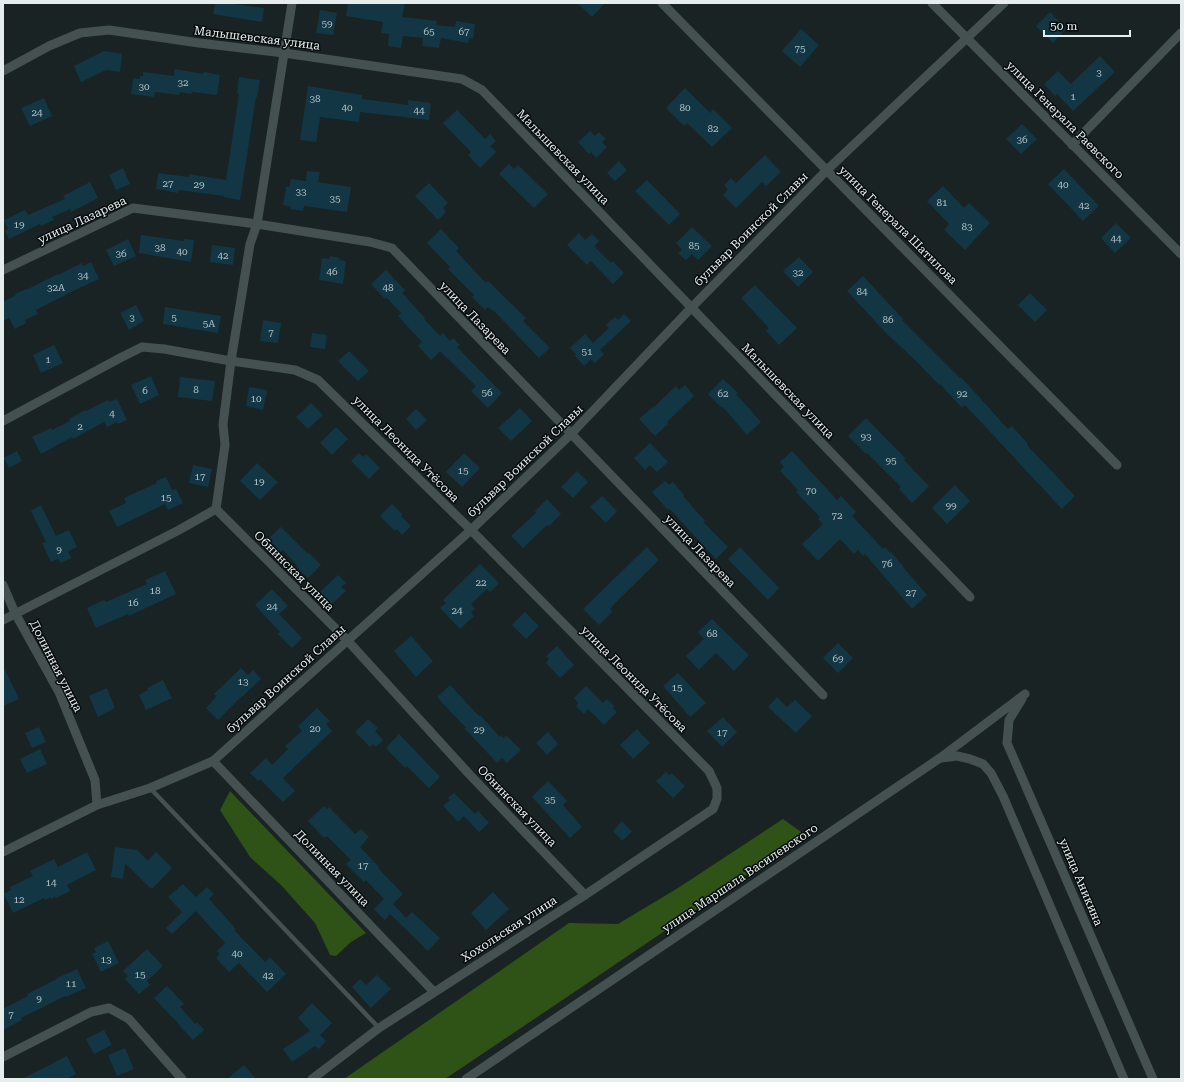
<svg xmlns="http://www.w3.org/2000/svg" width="1184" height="1082" font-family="'Roboto Serif',serif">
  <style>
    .forest { fill: #2f5217 }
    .building { fill: #123644 }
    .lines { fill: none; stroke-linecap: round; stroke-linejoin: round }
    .service { stroke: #455151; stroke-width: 4.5 }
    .minor { stroke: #455151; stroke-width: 9 }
    .labels { text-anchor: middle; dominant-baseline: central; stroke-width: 3; stroke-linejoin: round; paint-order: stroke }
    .number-label { font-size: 10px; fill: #b1bfc3 }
    .street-label { font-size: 12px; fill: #e6eded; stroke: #070c0c }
  </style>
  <rect width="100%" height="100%" fill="#192323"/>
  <g class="forest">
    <path d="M230,791L366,933L351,942L336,956L330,955L315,923L282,886L250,857L220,810Z"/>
    <path d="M783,819L804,834L715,897L564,999L445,1079H344L569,923L618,924L678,888Z"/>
  </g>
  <g class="building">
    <path d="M215,3H234V4L264,8L262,22L213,14Z"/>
    <path d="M348,3H405L402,17L437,21L436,25L455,27L456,21L475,24L473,39L469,38L468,43L441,38L439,48L422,46L423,38L403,36L401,48L388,46L389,34L381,33L383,22L346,16Z"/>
    <path d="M577,3H605L592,17Z"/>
    <path d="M320,10L337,13L333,35L316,33Z"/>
    <path d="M1050,12L1066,29L1053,43L1036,26Z"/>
    <path d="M801,29L819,45L800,67L782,51Z"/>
    <path d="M104,51L122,54L120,72L106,70L81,82L74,66Z"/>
    <path d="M1100,56L1115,72L1073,111L1057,94L1055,96L1044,84L1058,71L1071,84Z"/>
    <path d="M175,69L203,74L204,72L220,75L217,95L192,92L191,94L180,92L179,95L155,92L154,97L131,94L133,78L140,79V76H143V72L174,76Z"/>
    <path d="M239,77L260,80L257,97H256L240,200L223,197L224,196L179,190L178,193L156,189L158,173L189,177V174L226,180L239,94H237Z"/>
    <path d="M308,86L362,95V99L408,105V100L431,103L429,120L360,112L359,122L320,117L316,142L300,140Z"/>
    <path d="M685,88L710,113L713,109L732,128L712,147L687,123L684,126L666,108Z"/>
    <path d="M44,98L52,116L30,126L21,108Z"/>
    <path d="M457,110L485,139L490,134L496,141L490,146L496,152L480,168L468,155L471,152L443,123Z"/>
    <path d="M1022,124L1037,139L1021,154L1006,139Z"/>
    <path d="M590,131L595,136L599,132L606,139L602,142L607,147L596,158L591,152L589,154L578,142Z"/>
    <path d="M765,155L781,172L766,186L762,182L736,208L723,195L728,190L724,185L731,178L736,183Z"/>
    <path d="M619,161L627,170L615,181L607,173Z"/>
    <path d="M509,164L514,169L518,165L548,194L534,208L499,174Z"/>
    <path d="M123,168L130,184L116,190L109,175Z"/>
    <path d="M1064,169L1099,206L1083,221L1048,184Z"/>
    <path d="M307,171L320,172L318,182L351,187L347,212L304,206L303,211L290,209L291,207L283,205L286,187H289L291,179L306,181Z"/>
    <path d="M647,180L680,214L669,225L635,191Z"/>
    <path d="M90,182L98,198L71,212L70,209L52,217L54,220L41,226L40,224L9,239L5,231L8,229L4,220L25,210L28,215L65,199L63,196Z"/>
    <path d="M429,183L448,203L443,208L446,212L438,220L415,196Z"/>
    <path d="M943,186L964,208L969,203L990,223L965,250L944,230L949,224L927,201Z"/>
    <path d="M1116,223L1131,238L1115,253L1101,238Z"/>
    <path d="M692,227L712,246L698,260L692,254L686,260L678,253L682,250L676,243Z"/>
    <path d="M441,229L459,248L456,251L486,283L488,281L526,318L523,321L550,348L539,358L494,311H493L488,307L485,310L472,297L474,295L448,269L450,267L427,243Z"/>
    <path d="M579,233L585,240L592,234L599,241L594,246L611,263L613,261L624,273L613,284L591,261L587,265L567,245Z"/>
    <path d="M141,235L184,241V239L194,240L191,262L139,253Z"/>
    <path d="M128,239L136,256L114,266L106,250Z"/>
    <path d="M212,245L235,248L233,265L210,262Z"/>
    <path d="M330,256L340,258L339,260L346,261L343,284L319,280L322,258L329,259Z"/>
    <path d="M799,257L813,272L798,287L783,271Z"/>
    <path d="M91,262L99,279L75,290L36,310L38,314L25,320L26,323L15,329L9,318L3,321V302L16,295L15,294L26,289V290L58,274V275L82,263L83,266Z"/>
    <path d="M386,270L405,290L402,293L425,318L424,319L440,336L443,333L450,341L453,338L460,345L457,347L502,393L488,408L471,391L476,386L440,351L431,360L418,346L422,342L398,316L401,313L387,298L385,299L371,284Z"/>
    <path d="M863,276L903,319L902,320L960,378L961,377L1008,429L1012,426L1028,444L1027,445L1075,496L1062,509L965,405L962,408L940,384L939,385L916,361L887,334L847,291Z"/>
    <path d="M755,285L797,328L779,345L766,331L769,328L741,298Z"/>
    <path d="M1030,293L1047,310L1035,322L1018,305Z"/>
    <path d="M136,305L144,321L129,330L120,313Z"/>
    <path d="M165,307L221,316L218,333L163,324Z"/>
    <path d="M624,314L631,321L600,350L604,354L595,363L591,359L584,366L575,356L576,354L570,348L585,334L593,343L609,328L606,325L615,317L618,320Z"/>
    <path d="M263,320L281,323L278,343L260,341Z"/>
    <path d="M312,333L327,335L325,349L310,347Z"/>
    <path d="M54,345L63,363L41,373L33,355Z"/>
    <path d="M349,351L369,371L358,381L338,361Z"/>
    <path d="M151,376L159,395L140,404L131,385Z"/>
    <path d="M180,377L215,381L212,401L178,397Z"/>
    <path d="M723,379L738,393L736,394L761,422L747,435L723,407L722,408L708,394Z"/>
    <path d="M685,385L694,396L667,422L668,424L655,436L639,419L653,407H654L676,386L679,390Z"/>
    <path d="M249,387L267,390L263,410L246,406Z"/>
    <path d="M117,399L127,420L118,424L117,422L107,427L104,422L73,439L72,437L41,454L32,437L51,428L52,430L70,421L69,419L85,410L86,411L108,400L109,402Z"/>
    <path d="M311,403L323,415L308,429L296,417Z"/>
    <path d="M520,408L532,421L511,441L498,428Z"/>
    <path d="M416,409L427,420L416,430L406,419Z"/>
    <path d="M866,418L906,459L904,460L929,486L912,503L899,489L901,487L867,453L866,454L848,436Z"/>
    <path d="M336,427L348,439L332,455L320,443Z"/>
    <path d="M650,443L668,462L657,472L650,465L645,470L634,458Z"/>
    <path d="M17,451L22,461L9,468L4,458Z"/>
    <path d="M792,451L837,500L841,496L856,512L852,516L883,549L885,547L890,553L891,552L903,566V567L927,595L912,609L865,554L863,556L858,550L854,554L840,539L818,561L802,544L823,524L818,519L820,517L796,492L798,490L780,471L784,467L780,462Z"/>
    <path d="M359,453L363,457L366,454L380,468L369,479L351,461Z"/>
    <path d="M464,453L480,468L462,487L446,472Z"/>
    <path d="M257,463L278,482L260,500L240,481Z"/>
    <path d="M193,465L212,469L208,487L189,483Z"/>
    <path d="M577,471L588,482L573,498L561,487Z"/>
    <path d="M166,477L172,490L176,489L183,503L168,510L165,504L117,527L109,511L126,503L124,498L157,483L156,481Z"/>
    <path d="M665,481L669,485L673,482L684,495L683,496L705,521L703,522L728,547L716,559L700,542L670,509L668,510L652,492Z"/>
    <path d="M955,485L970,501L947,524L932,508Z"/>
    <path d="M602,496L617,511L606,523L590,507Z"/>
    <path d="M547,499L561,514L549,526L547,525L523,548L511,536L536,513L535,511Z"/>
    <path d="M392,504L403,515L401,516L411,526L402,535L397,529L395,531L380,516Z"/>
    <path d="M41,505L56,536L69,530L77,547L68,551L71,558L61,563L58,559L51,562L42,543L46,542L31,511Z"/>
    <path d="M281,527L308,554L309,553L321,565L308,578L296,566L297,565L283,550L281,552L268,539Z"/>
    <path d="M647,547L659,560L615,603L610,609L612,612L599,625L583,609Z"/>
    <path d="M740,547L779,588L768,600L728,559Z"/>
    <path d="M480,564L499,583L490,592L487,589L471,604L475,609L471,612L474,616L460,629L440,608L446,603L443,600Z"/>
    <path d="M165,571L176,594L129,616L128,614L96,628L87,608L104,600L106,602L147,584L145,580Z"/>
    <path d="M338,575L346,583L341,587L346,591L332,604L320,592Z"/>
    <path d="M272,589L288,606L279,614L302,638L292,648L278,634L280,632L255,605Z"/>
    <path d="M525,612L539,626L526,639L512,625Z"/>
    <path d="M712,619L749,655L734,671L716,653L699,670L686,656L704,639L698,632Z"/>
    <path d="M411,636L433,661L416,677L394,651Z"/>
    <path d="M838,643L853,658L838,673L823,658Z"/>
    <path d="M557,646L574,665L560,678L546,663L549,659L546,656Z"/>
    <path d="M3,666L19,699L3,706Z"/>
    <path d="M241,668L248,675L253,670L261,679L243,696H242L218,720L206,708L217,696L214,694Z"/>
    <path d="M678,673L706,703L690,717L663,686Z"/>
    <path d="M163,680L172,698L146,710L139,695L148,690L147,688Z"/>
    <path d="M450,685L479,716L480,715L500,737L501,735L504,738L506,735L521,750L507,763L502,758L497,763L465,729L466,728L437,697Z"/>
    <path d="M586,686L603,703L607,699L614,706L613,708L617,712L604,725L588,709L584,714L576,706L578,703L574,698Z"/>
    <path d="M107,688L115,708L98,717L89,696Z"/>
    <path d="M777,697L787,707L795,700L812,716L796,733L768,707Z"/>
    <path d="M317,708L330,721L326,724L332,731L283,778L295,791L283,802L260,779L258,781L250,773L266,758L272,765L288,749L285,746L302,731L298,726Z"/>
    <path d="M723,717L737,732L722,747L707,731Z"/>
    <path d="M368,719L378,728L375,731L383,740L376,747L373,744L370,747L355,732Z"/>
    <path d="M39,727L46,742L32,748L25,733Z"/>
    <path d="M637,729L650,743L633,759L620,745Z"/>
    <path d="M548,732L558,744L547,755L536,743Z"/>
    <path d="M399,734L440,777L429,788L407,766L405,768L386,748Z"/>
    <path d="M40,749L47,764L27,773L20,759Z"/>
    <path d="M666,772L669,775L672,773L685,786L673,798L656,781Z"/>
    <path d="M548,781L567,801L563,805L582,827L570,838L532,797Z"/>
    <path d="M454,793L475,814L478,811L489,823L479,832L464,816L458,822L443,806L450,800L448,798Z"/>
    <path d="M324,806L327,809L329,807L355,834L361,829L369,837L360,847L379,867L378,868L403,894L393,904L406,918L412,912L440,938L428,951L390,914L385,920L374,909L384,899L366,880L364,882L346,864L351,860L327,836L324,838L308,821Z"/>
    <path d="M622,821L632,832L622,841L613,831Z"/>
    <path d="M115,847L137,850L148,861L156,852L172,868L153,888H150L125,863L123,879L111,877Z"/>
    <path d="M87,852L96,870L67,885L70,891L56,898L55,897L51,899V897L45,900L44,898L13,913L4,894L11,890L10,887L33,876L30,871L54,859L58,867Z"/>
    <path d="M183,884L196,897L207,887L214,894L209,899L236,929L234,930L265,962L270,957L286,974L267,992L239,963L229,972L216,958L220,954L217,951L225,943L196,911L172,934L166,928L182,912L168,897Z"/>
    <path d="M493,892L509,909L486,930L471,913Z"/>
    <path d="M108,941L119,963L101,972L92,954L96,952L94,948Z"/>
    <path d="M147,949L163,966L147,981L150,985L139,994L125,979L128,976L123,971Z"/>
    <path d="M77,969L86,988L66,997L65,996L21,1018L22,1020L3,1030V1009L28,996L27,994L57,979V978Z"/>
    <path d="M377,975L391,989L371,1008L352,987L360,979L366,985Z"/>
    <path d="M167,986L184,1004L180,1007L195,1024L197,1022L204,1030L193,1040L179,1025V1024L154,998Z"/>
    <path d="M312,1003L332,1023L320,1035L326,1041L319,1049L315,1046L292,1062L283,1049L310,1031L298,1018Z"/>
    <path d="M104,1030L112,1045L94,1054L86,1039Z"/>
    <path d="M125,1048L134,1069L117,1076L108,1055Z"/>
    <path d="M67,1056L76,1074L67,1079H22Z"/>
    <path d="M244,1065L256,1079H227Z"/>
  </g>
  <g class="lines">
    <path class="service" d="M150,788L379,1028"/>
    <g class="minor">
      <path d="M662,3L1117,465"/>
      <path d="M932,3L1181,254"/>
      <path d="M3,71L49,46L80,33L109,30L199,43L284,53L462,79L482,90L970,597"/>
      <path d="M1072,145L1181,33"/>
      <path d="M3,270L133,208L257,224L370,242L392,248L823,695"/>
      <path d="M3,421L120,358L142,347L164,349L231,361L295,370L318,380L471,530L709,771L717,788V799L713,809L585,895L379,1028L312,1079"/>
      <path d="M216,509L225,445L223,424L231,361L250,244L257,224L292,3"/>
      <path d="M3,585L15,613L59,692L95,780L97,805"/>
      <path d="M3,620L179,530L216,509L347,640L470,775L585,895"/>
      <path d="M1022,699L1009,720L1007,743L1153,1079"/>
      <path d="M941,758L957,756L970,759L983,764L991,773L1003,796L1124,1079"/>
      <path d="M213,761L434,992"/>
      <path d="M3,852L97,805L150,788L213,761L471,530L570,435L691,308L827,170L1004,3"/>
      <path d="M3,1057L91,1012L109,1008L129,1019L182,1079"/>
      <path d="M466,1079L940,758L1025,694"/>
    </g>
  </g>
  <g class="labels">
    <g class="number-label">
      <text x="327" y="23">59</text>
      <text x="429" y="31">65</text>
      <text x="464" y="31">67</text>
      <text x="800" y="48">75</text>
      <text x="1099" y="72">3</text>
      <text x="183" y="82">32</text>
      <text x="144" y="86">30</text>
      <text x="1073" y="96">1</text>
      <text x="315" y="98">38</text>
      <text x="347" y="107">40</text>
      <text x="685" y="107">80</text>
      <text x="419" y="110">44</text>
      <text x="37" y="112">24</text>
      <text x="713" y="128">82</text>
      <text x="1022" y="139">36</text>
      <text x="168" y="183">27</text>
      <text x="199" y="184">29</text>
      <text x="1063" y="184">40</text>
      <text x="301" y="191">33</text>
      <text x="335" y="198">35</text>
      <text x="942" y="202">81</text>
      <text x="1084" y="205">42</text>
      <text x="19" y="224">19</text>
      <text x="967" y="226">83</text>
      <text x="1116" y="238">44</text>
      <text x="694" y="245">85</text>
      <text x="160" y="247">38</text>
      <text x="182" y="251">40</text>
      <text x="121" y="253">36</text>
      <text x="223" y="255">42</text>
      <text x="332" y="271">46</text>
      <text x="798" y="272">32</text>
      <text x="83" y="275">34</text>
      <text x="56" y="287">32А</text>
      <text x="388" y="287">48</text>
      <text x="862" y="291">84</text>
      <text x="132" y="317">3</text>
      <text x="174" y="317">5</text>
      <text x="888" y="319">86</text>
      <text x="209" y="323">5А</text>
      <text x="271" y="332">7</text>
      <text x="587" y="351">51</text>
      <text x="48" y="359">1</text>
      <text x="196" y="389">8</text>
      <text x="145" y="390">6</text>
      <text x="487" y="392">56</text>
      <text x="723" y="393">62</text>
      <text x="962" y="393">92</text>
      <text x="256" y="398">10</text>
      <text x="112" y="413">4</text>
      <text x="80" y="426">2</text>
      <text x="866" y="436">93</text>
      <text x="891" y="460">95</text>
      <text x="463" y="470">15</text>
      <text x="200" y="476">17</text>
      <text x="259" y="481">19</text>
      <text x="811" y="490">70</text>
      <text x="166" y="497">15</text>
      <text x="951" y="505">99</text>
      <text x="837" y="515">72</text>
      <text x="59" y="549">9</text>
      <text x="887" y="563">76</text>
      <text x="481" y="582">22</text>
      <text x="155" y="590">18</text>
      <text x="911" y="592">27</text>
      <text x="133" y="602">16</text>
      <text x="272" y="606">24</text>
      <text x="457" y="610">24</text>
      <text x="712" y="633">68</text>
      <text x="838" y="658">69</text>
      <text x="243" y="681">13</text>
      <text x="677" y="687">15</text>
      <text x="315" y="728">20</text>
      <text x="479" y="729">29</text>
      <text x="722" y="732">17</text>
      <text x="550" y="799">35</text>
      <text x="363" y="865">17</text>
      <text x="51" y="882">14</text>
      <text x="19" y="899">12</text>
      <text x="237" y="953">40</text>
      <text x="106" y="959">13</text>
      <text x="140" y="974">15</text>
      <text x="268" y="975">42</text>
      <text x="71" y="983">11</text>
      <text x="39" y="998">9</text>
      <text x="11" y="1014">7</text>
    </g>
    <g class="street-label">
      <text transform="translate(257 38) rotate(7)">Малышевская улица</text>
      <text transform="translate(1065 120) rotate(45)">улица Генерала Раевского</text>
      <text transform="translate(563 157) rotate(46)">Малышевская улица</text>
      <text transform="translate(82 220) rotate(-25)">улица Лазарева</text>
      <text transform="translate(898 225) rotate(45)">улица Генерала Шатилова</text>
      <text transform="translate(751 229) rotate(-45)">бульвар Воинской Славы</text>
      <text transform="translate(475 318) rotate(46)">улица Лазарева</text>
      <text transform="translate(788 391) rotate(46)">Малышевская улица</text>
      <text transform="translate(406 449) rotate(45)">улица Леонида Утёсова</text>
      <text transform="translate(525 461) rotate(-44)">бульвар Воинской Славы</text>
      <text transform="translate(700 551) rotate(46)">улица Лазарева</text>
      <text transform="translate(294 571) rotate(45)">Обнинская улица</text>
      <text transform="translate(56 666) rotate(63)">Долинная улица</text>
      <text transform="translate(286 679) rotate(-42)">бульвар Воинской Славы</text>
      <text transform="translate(634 679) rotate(45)">улица Леонида Утёсова</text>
      <text transform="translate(517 806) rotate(46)">Обнинская улица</text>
      <text transform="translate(332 868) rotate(46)">Долинная улица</text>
      <text transform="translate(740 878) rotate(-34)">улица Маршала Василевского</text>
      <text transform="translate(1081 882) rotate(67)">улица Аникина</text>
      <text transform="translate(509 929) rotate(-33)">Хохольская улица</text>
    </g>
  </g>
  <rect width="1184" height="1082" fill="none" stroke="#e6eded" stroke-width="8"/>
  <path d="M1044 30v6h86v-6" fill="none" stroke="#e6eded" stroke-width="2"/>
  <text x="1050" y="30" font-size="12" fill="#e6eded" stroke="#070c0c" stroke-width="3" paint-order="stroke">50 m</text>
</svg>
